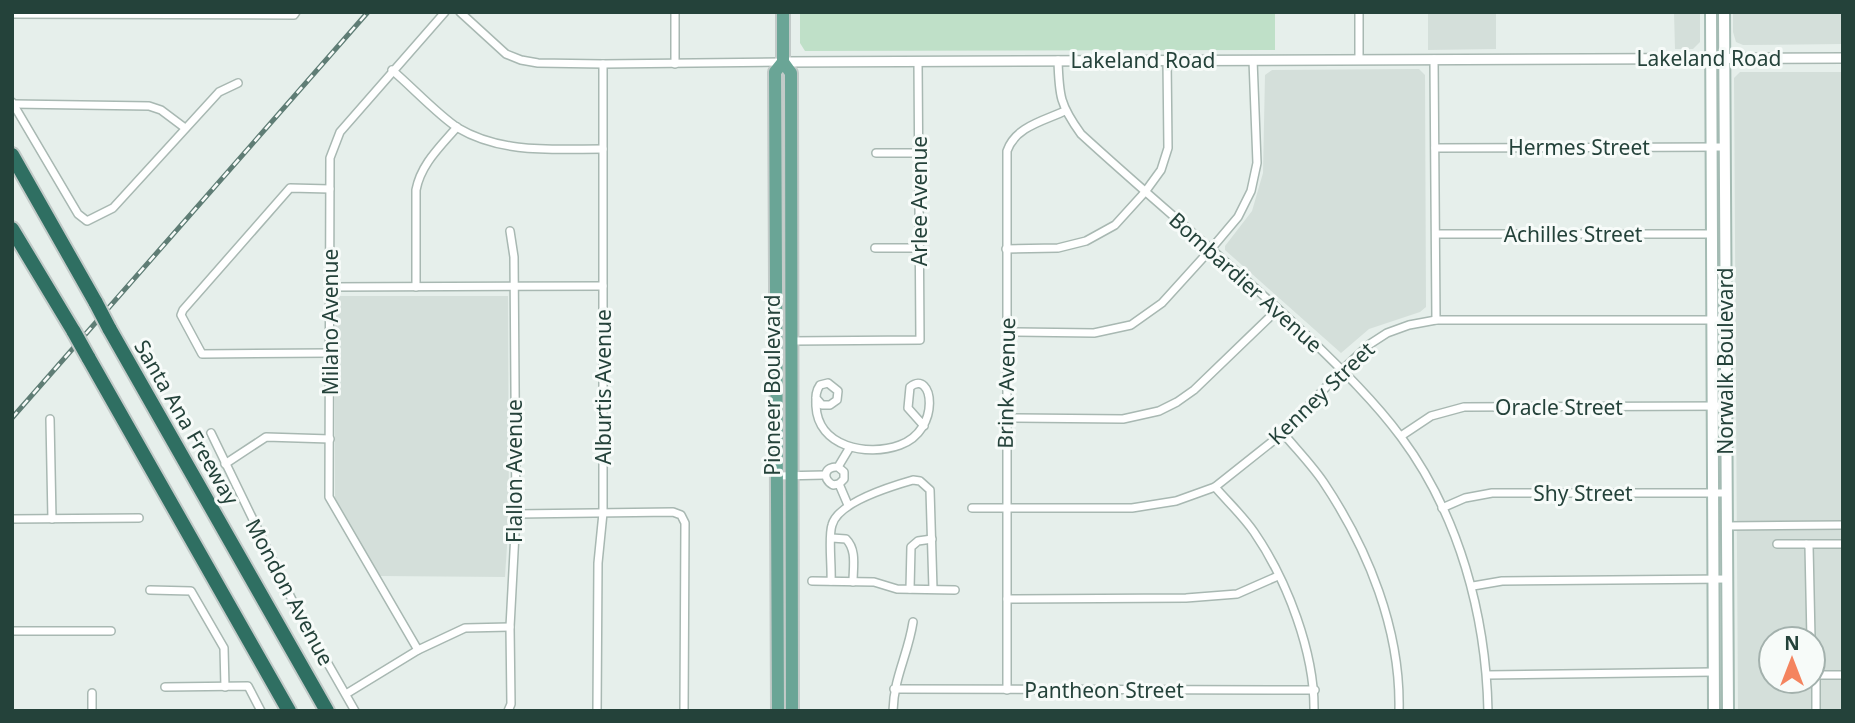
<svg xmlns="http://www.w3.org/2000/svg" width="1855" height="723" font-family="'Noto Sans',sans-serif">
  <style>
    .built { fill: #d4dfda; fill-rule: evenodd }
    .green { fill: #bfe0c8 }
    .lines { fill: none; stroke-linecap: round; stroke-linejoin: round }
    .minor-casing { stroke: #a8b8b2; stroke-width: 10 }
    .tertiary-casing { stroke: #a8b8b2; stroke-width: 12 }
    .secondary-casing { stroke: #a4bbb3; stroke-width: 14 }
    .primary-casing { stroke: #c2cac8; stroke-width: 16 }
    .motorway-casing { stroke: #c2cac8; stroke-width: 18 }
    .minor { stroke: #fff; stroke-width: 7 }
    .tertiary { stroke: #fff; stroke-width: 9 }
    .secondary { stroke: #fff; stroke-width: 10 }
    .primary { stroke: #6aa596; stroke-width: 12 }
    .motorway { stroke: #2f6f62; stroke-width: 14 }
    .rail-casing { stroke: #5f7d75; stroke-width: 5 }
    .rail { stroke: #f7fbf9; stroke-width: 2.5; stroke-dasharray: 8; stroke-linecap: butt }
    .motorway-bridge-casing { stroke: #c2cac8; stroke-width: 18; stroke-linecap: butt }
    .motorway-bridge { stroke: #2f6f62; stroke-width: 14 }
    .labels { text-anchor: middle; dominant-baseline: central; stroke-width: 6; stroke-linejoin: round; paint-order: stroke }
    .street-label { font-size: 21px; fill: #24423a; stroke: #f7fbf9 }
  </style>
  <rect width="100%" height="100%" fill="#e6efeb"/>
  <g class="built">
    <path d="M1428,12H1496V49L1428,50Z"/>
    <path d="M1674,12H1700V42L1693,49H1675Z"/>
    <path d="M1733,12H1843V44L1743,45L1736,42L1733,32Z"/>
    <path d="M1419,69L1425,75L1426,307L1420,312L1369,329L1341,353L1225,250V246L1252,211L1263,173L1265,75L1272,70Z"/>
    <path d="M1740,72H1843V711H1738L1734,78ZM1771,639H1813V681H1771Z"/>
    <path d="M335,296H508L509,515L505,577L380,576L335,499Z"/>
  </g>
  <path class="green" d="M800,12H1275V50L805,51L800,43Z"/>
  <g class="lines">
    <g class="minor-casing">
      <g id="minor">
        <path d="M460,12L506,54L521,60L538,63L603,64L783,62"/>
        <path d="M1359,12V58"/>
        <path d="M12,14L294,15L296,12"/>
        <path d="M1434,59L1436,320"/>
        <path d="M1058,60C1059,96 1060,105 1081,134C1154,201 1231,264 1303,332C1337,365 1373,399 1401,437C1459,515 1486,615 1488,711"/>
        <path d="M675,64V12"/>
        <path d="M392,70C411,86 439,116 458,128C502,154 554,149 603,149"/>
        <path d="M12,102L78,214L87,221L113,208L219,92L238,83"/>
        <path d="M13,104L149,106L161,110L185,128"/>
        <path d="M1435,148L1724,147"/>
        <path d="M876,153H919"/>
        <path d="M330,189L290,188L183,310L181,315L202,354L330,353"/>
        <path d="M1436,234H1711"/>
        <path d="M875,248H919"/>
        <path d="M1006,249L1058,248L1086,241L1115,225L1145,192L1161,170L1168,148L1167,60"/>
        <path d="M330,287L603,286"/>
        <path d="M416,287V190C421,164 440,147 457,127"/>
        <path d="M1007,332L1094,333L1131,325L1162,303L1211,249L1238,217L1251,191L1257,163L1253,60"/>
        <path d="M792,341L920,340L918,62"/>
        <path d="M816,398L822,405H830L837,400L838,391L828,383L820,385C815,392 816,398 816,406C818,447 867,457 900,445C942,430 933,368 910,387L908,408L924,426"/>
        <path d="M1006,418L1123,419L1159,411L1177,402L1194,390L1278,309"/>
        <path d="M50,419L52,519"/>
        <path d="M211,433L295,606L355,711"/>
        <path d="M1283,433C1296,449 1312,465 1324,483C1368,549 1401,630 1399,711"/>
        <path d="M1401,436L1431,416L1464,407L1725,406"/>
        <path d="M225,464L266,437L330,439"/>
        <path d="M838,467L844,472V479L839,484L833,485C821,478 825,466 838,467L850,447"/>
        <path d="M778,476L825,475"/>
        <path d="M839,484L848,505"/>
        <path d="M1215,487C1228,502 1243,516 1254,532C1287,580 1315,653 1314,711"/>
        <path d="M972,508H1132L1176,501L1215,487L1283,433L1342,370L1370,344L1387,333L1409,325L1436,320H1725"/>
        <path d="M1442,508L1465,498L1492,493H1726"/>
        <path d="M516,514L673,512L681,515L685,523L684,711"/>
        <path d="M12,519L139,518"/>
        <path d="M1726,526L1843,525"/>
        <path d="M832,538L846,539C857,550 853,567 853,582"/>
        <path d="M1777,544H1806L1809,546L1811,639"/>
        <path d="M1807,544H1843"/>
        <path d="M812,581L874,582L897,589L955,590"/>
        <path d="M831,581C832,567 828,537 832,525C838,502 892,486 913,480L920,481L930,490L933,589"/>
        <path d="M1473,586L1502,581L1727,579"/>
        <path d="M910,589L911,547L918,541L932,539"/>
        <path d="M150,590L191,591L224,648L225,687"/>
        <path d="M1007,599L1186,598L1237,594L1278,576"/>
        <path d="M12,631H111"/>
        <path d="M418,650L329,497L330,158L340,132L445,12"/>
        <path d="M1813,666L1816,675V711"/>
        <path d="M1487,675L1713,672"/>
        <path d="M1816,675H1843"/>
        <path d="M165,687L248,686L261,711"/>
        <path d="M894,689L1315,690"/>
        <path d="M1007,690V151C1015,127 1043,121 1065,111"/>
        <path d="M92,693V711"/>
        <path d="M346,694L418,650L465,628L510,627"/>
        <path d="M508,711L511,704L510,627L516,514L514,257L510,231"/>
        <path d="M597,711L598,563L603,513V64"/>
        <path d="M893,711C894,676 908,655 913,622"/>
      </g>
    </g>
    <g class="tertiary-casing">
      <path id="tertiary" d="M783,62L1843,58"/>
    </g>
    <g class="secondary-casing">
      <g id="secondary">
        <path d="M1711,12L1714,711"/>
        <path d="M1724,12L1728,711"/>
      </g>
    </g>
    <g class="primary-casing">
      <g id="primary">
        <path d="M783,62L791,73L792,711"/>
        <path d="M778,711L775,72L783,62V12"/>
      </g>
    </g>
    <g class="motorway-casing">
      <g id="motorway">
        <path d="M12,155L96,303"/>
        <path d="M12,229L74,332"/>
        <path d="M109,328L327,711"/>
        <path d="M88,357L289,711"/>
      </g>
    </g>
    <use href="#minor" class="minor"/>
    <use href="#tertiary" class="tertiary"/>
    <use href="#secondary" class="secondary"/>
    <use href="#primary" class="primary"/>
    <use href="#motorway" class="motorway"/>
    <g class="rail-casing">
      <path id="rail" d="M12,418L368,12"/>
    </g>
    <use href="#rail" class="rail"/>
    <g class="motorway-bridge-casing">
      <g id="motorway-bridge">
        <path d="M96,303L109,328"/>
        <path d="M74,332L88,357"/>
      </g>
    </g>
    <use href="#motorway-bridge" class="motorway-bridge"/>
  </g>
  <g class="labels">
    <g class="street-label">
      <text x="1709" y="58">Lakeland Road</text>
      <text x="1143" y="60">Lakeland Road</text>
      <text x="1579" y="147">Hermes Street</text>
      <text transform="translate(919 201) rotate(-90)">Arlee Avenue</text>
      <text x="1573" y="234">Achilles Street</text>
      <text transform="translate(1246 282) rotate(42)">Bombardier Avenue</text>
      <text transform="translate(330 322) rotate(-90)">Milano Avenue</text>
      <text transform="translate(1725 361) rotate(-90)">Norwalk Boulevard</text>
      <text transform="translate(1006 383) rotate(-89)">Brink Avenue</text>
      <text transform="translate(772 385) rotate(-90)">Pioneer Boulevard</text>
      <text transform="translate(603 387) rotate(-90)">Alburtis Avenue</text>
      <text transform="translate(1321 393) rotate(-44)">Kenney Street</text>
      <text x="1559" y="407">Oracle Street</text>
      <text transform="translate(187 422) rotate(60)">Santa Ana Freeway</text>
      <text transform="translate(514 471) rotate(-90)">Flallon Avenue</text>
      <text x="1583" y="493">Shy Street</text>
      <text transform="translate(290 592) rotate(62)">Mondon Avenue</text>
      <text x="1104" y="690">Pantheon Street</text>
    </g>
  </g>
  <rect width="1855" height="723" fill="none" stroke="#24423a" stroke-width="28"/>
  <g transform="translate(1792 660)"><circle r="33" fill="#f7fbf9" stroke="#a3b1ad" stroke-width="2"/>
  <path d="M0-5L12 26L0 18L-12 26Z" fill="#f4845f"/>
  <text y="-10" font-size="19" font-weight="bold" text-anchor="middle" fill="#24423a">N</text>
  </g>
</svg>
